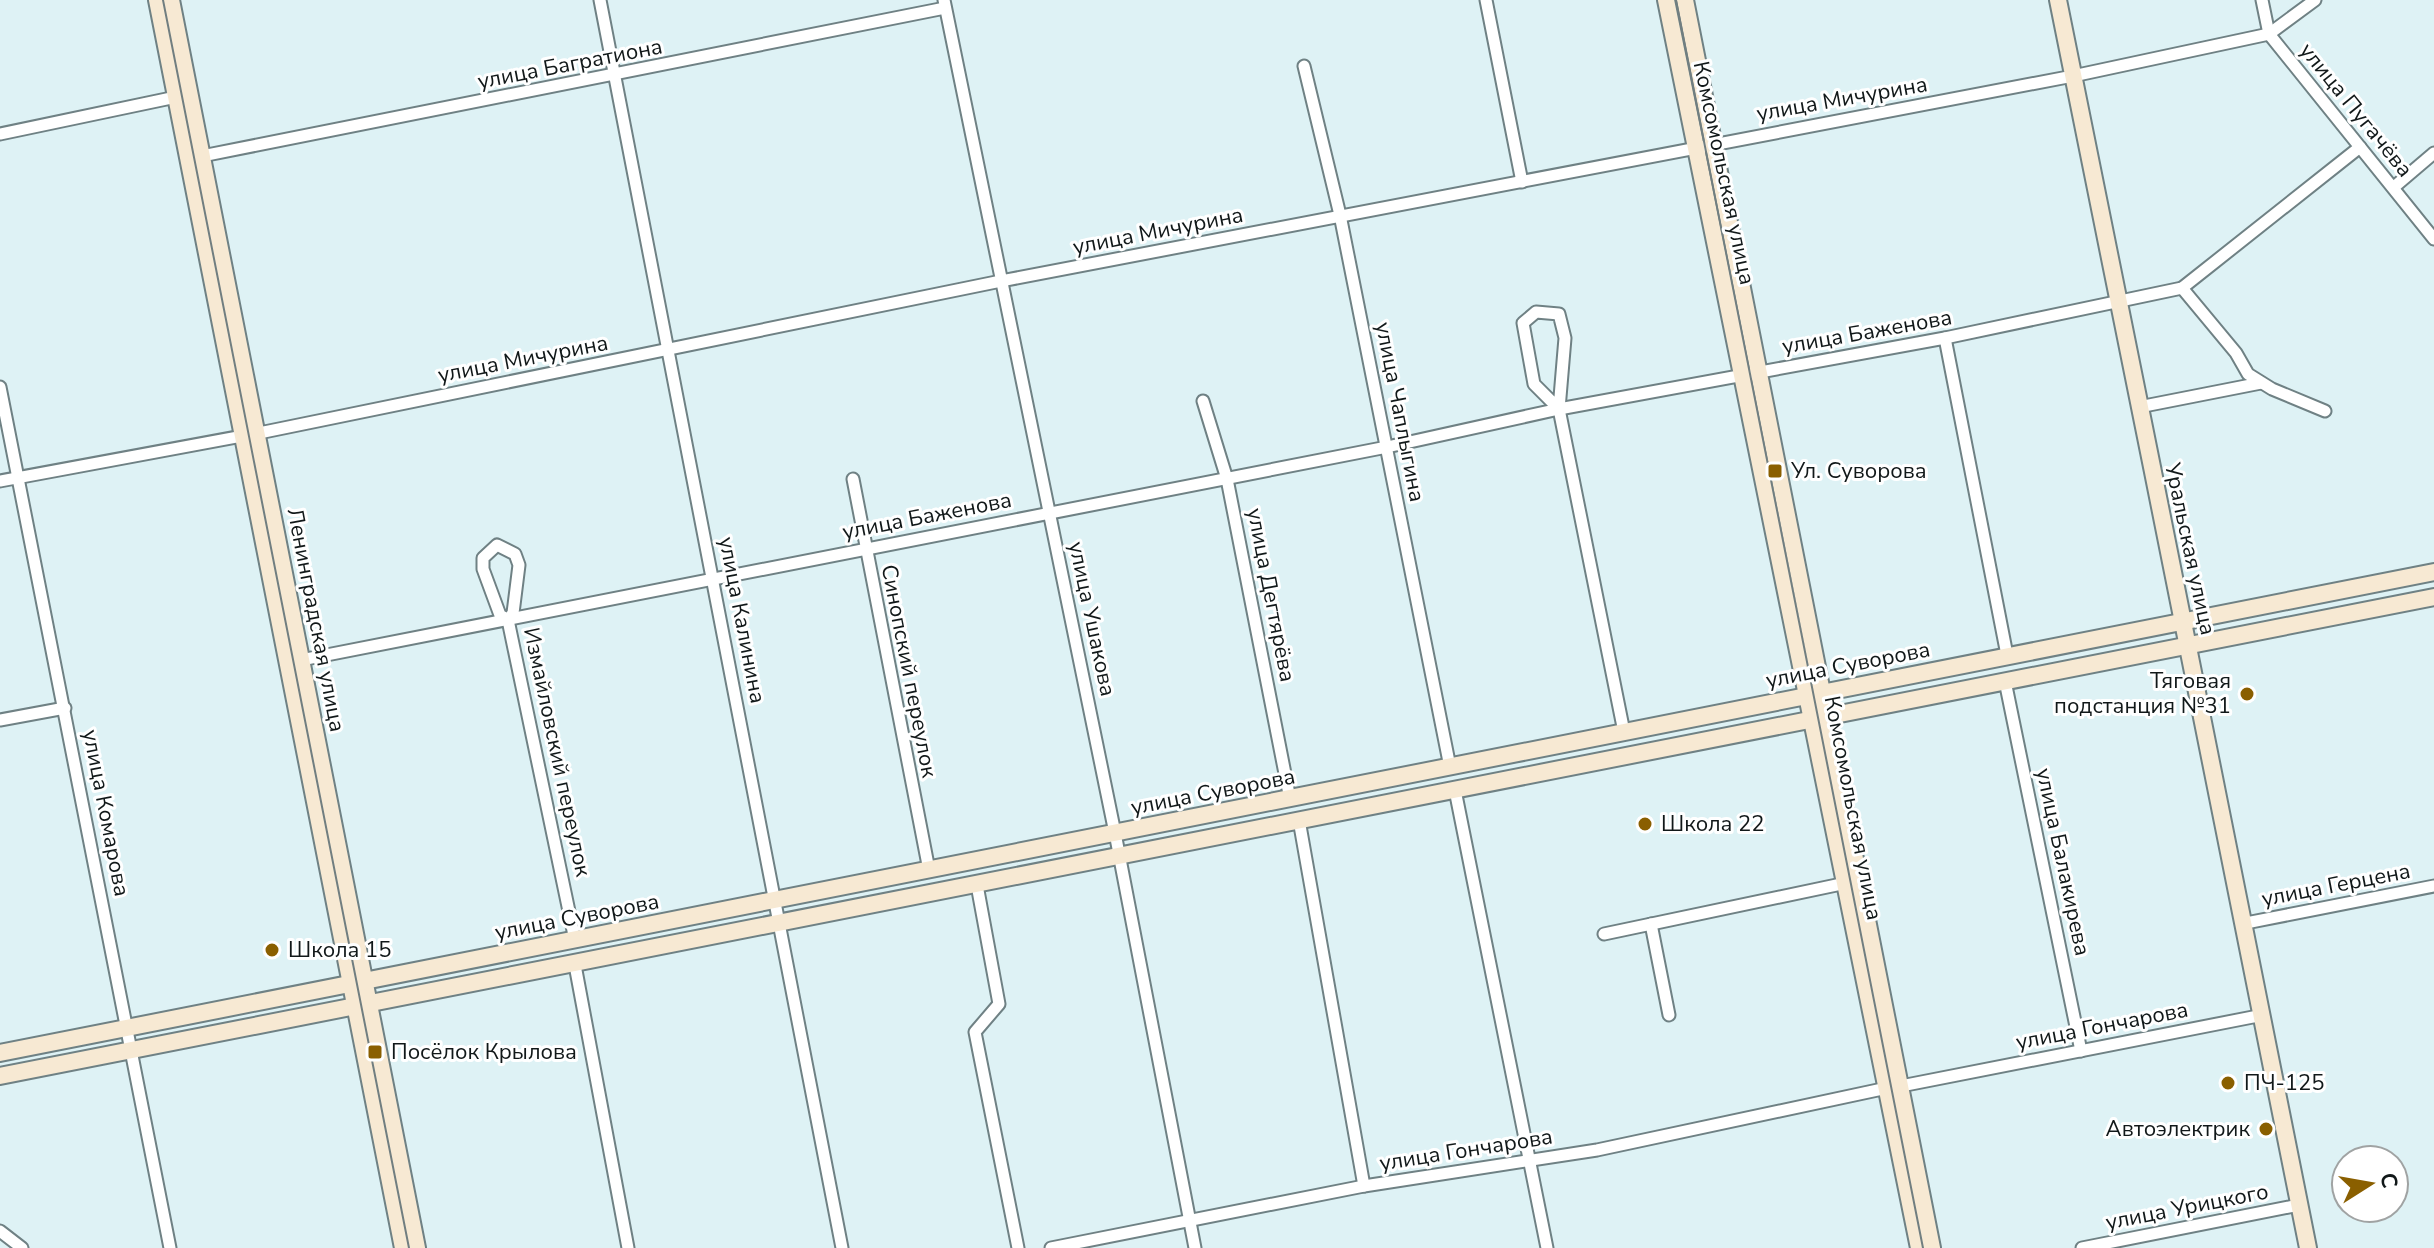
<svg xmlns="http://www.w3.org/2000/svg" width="2434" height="1248" font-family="'Nunito Sans',sans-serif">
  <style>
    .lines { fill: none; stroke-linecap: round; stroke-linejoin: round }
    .street-casing { stroke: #6f8184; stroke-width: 15 }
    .secondary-casing { stroke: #6f8184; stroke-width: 20 }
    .street { stroke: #fff; stroke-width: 11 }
    .secondary { stroke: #f7e9d3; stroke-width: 16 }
    .tram { stroke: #717e80; stroke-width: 2 }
    .poi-dot { fill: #8a5f00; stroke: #fff; stroke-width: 3 }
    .labels { text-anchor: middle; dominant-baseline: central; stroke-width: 6; stroke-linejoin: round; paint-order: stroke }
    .street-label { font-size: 22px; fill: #111819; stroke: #fff }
    .poi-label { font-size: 22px; fill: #111819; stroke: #fff; text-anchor: start }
  </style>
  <rect width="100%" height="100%" fill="#def2f5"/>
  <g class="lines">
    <g class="street-casing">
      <g id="street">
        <path d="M600,0L842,1248"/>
        <path d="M944,0L1115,833L1195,1248"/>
        <path d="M1486,0L1522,182"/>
        <path d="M2262,0L2269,34L2434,239"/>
        <path d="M1304,66L1340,215L1450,767"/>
        <path d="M0,134L176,97"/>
        <path d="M202,156L945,8"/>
        <path d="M2394,187L2434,153"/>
        <path d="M2182,288L2236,353L2248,374L2272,389L2325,411"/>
        <path d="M1945,338L2007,655"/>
        <path d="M0,387L170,1248"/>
        <path d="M1203,401L1227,479L1290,799"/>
        <path d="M2139,407L2261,383"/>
        <path d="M1559,409L1534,384L1523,323L1536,312L1559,314L1565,338L1559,409L1624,732"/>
        <path d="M853,479L929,870"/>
        <path d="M0,481L264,432L1001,281L2073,76L2269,34L2315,0"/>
        <path d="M508,620L500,615L483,569V558L497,545L515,554L519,565L513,613L508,620L575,940"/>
        <path d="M301,660L1387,447L1559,409L1945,338L2182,288L2360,147"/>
        <path d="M2005,681L2081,1051"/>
        <path d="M0,720L65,708"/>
        <path d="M1455,790L1547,1248"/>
        <path d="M1299,820L1364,1186"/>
        <path d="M977,885L999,1004L975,1032L1018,1248"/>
        <path d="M2246,923L2434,886"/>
        <path d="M1651,924L1669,1015"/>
        <path d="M1604,934L1846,883"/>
        <path d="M575,965L628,1248"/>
        <path d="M1901,1086L2263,1015"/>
        <path d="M0,1231L22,1248"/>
        <path d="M1051,1248L1364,1186L1597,1150L1887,1088"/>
        <path d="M2082,1248L2299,1205"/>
      </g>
    </g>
    <g class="secondary-casing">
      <g id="secondary">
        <path d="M157,0L403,1248"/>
        <path d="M171,0L417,1248"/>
        <path d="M1666,0L1919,1248"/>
        <path d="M1685,0L1932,1248"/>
        <path d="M2058,0C2141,416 2227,832 2308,1248"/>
        <path d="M0,1053L2434,572"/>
        <path d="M0,1076L2434,597"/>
      </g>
    </g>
    <use href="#street" class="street"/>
    <use href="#secondary" class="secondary"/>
    <g class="tram">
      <path d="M163,0L409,1248"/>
      <path d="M1676,0L1923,1248"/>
    </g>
  </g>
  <g class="poi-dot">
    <rect x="1767" y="463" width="16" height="16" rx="4"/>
    <circle cx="2247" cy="694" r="8"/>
    <circle cx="1645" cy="824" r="8"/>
    <circle cx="272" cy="950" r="8"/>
    <rect x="367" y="1044" width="16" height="16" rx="4"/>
    <circle cx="2228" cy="1083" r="8"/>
    <circle cx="2266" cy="1129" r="8"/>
  </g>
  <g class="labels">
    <g class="street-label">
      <text transform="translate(570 64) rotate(-11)">улица Багратиона</text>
      <text transform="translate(1842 99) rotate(-10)">улица Мичурина</text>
      <text transform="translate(2356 110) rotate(51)">улица Пугачёва</text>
      <text transform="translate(1724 173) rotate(78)">Комсомольская улица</text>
      <text transform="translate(1158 231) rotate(-11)">улица Мичурина</text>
      <text transform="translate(1867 332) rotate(-10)">улица Баженова</text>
      <text transform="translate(523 359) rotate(-11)">улица Мичурина</text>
      <text transform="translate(1400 412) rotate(79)">улица Чаплыгина</text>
      <text transform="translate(927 516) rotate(-11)">улица Баженова</text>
      <text transform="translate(2190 549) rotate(78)">Уральская улица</text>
      <text transform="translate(1271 595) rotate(79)">улица Дегтярёва</text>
      <text transform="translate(1092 619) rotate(78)">улица Ушакова</text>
      <text transform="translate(316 620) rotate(79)">Ленинградская улица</text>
      <text transform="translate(742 620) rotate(79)">улица Калинина</text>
      <text transform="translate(1848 665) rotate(-11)">улица Суворова</text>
      <text transform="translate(909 671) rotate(79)">Синопский переулок</text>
      <text transform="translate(557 752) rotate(78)">Измайловский переулок</text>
      <text transform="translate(1213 792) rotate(-11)">улица Суворова</text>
      <text transform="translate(1853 808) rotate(79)">Комсомольская улица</text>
      <text transform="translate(106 813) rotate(79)">улица Комарова</text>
      <text transform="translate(2063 862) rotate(78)">улица Балакирева</text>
      <text transform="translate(2336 885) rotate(-11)">улица Герцена</text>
      <text transform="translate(577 917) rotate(-11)">улица Суворова</text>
      <text transform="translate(2102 1026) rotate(-11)">улица Гончарова</text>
      <text transform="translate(1466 1150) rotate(-9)">улица Гончарова</text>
      <text transform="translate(2187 1207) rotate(-11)">улица Урицкого</text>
    </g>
    <g class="poi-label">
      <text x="1791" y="471">Ул. Суворова</text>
      <text x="2231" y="681" text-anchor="end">Тяговая<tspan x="2231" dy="25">подстанция №31</tspan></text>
      <text x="1661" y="824">Школа 22</text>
      <text x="288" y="950">Школа 15</text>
      <text x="391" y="1052">Посёлок Крылова</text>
      <text x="2244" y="1083">ПЧ-125</text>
      <text x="2250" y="1129" text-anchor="end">Автоэлектрик</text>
    </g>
  </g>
  <g transform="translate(2370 1184) rotate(79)"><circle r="38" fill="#ffffff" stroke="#a0a3a3" stroke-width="2"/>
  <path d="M0-6L14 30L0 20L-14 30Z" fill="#8a5f00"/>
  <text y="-12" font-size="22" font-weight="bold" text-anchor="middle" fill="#111819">С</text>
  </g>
</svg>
